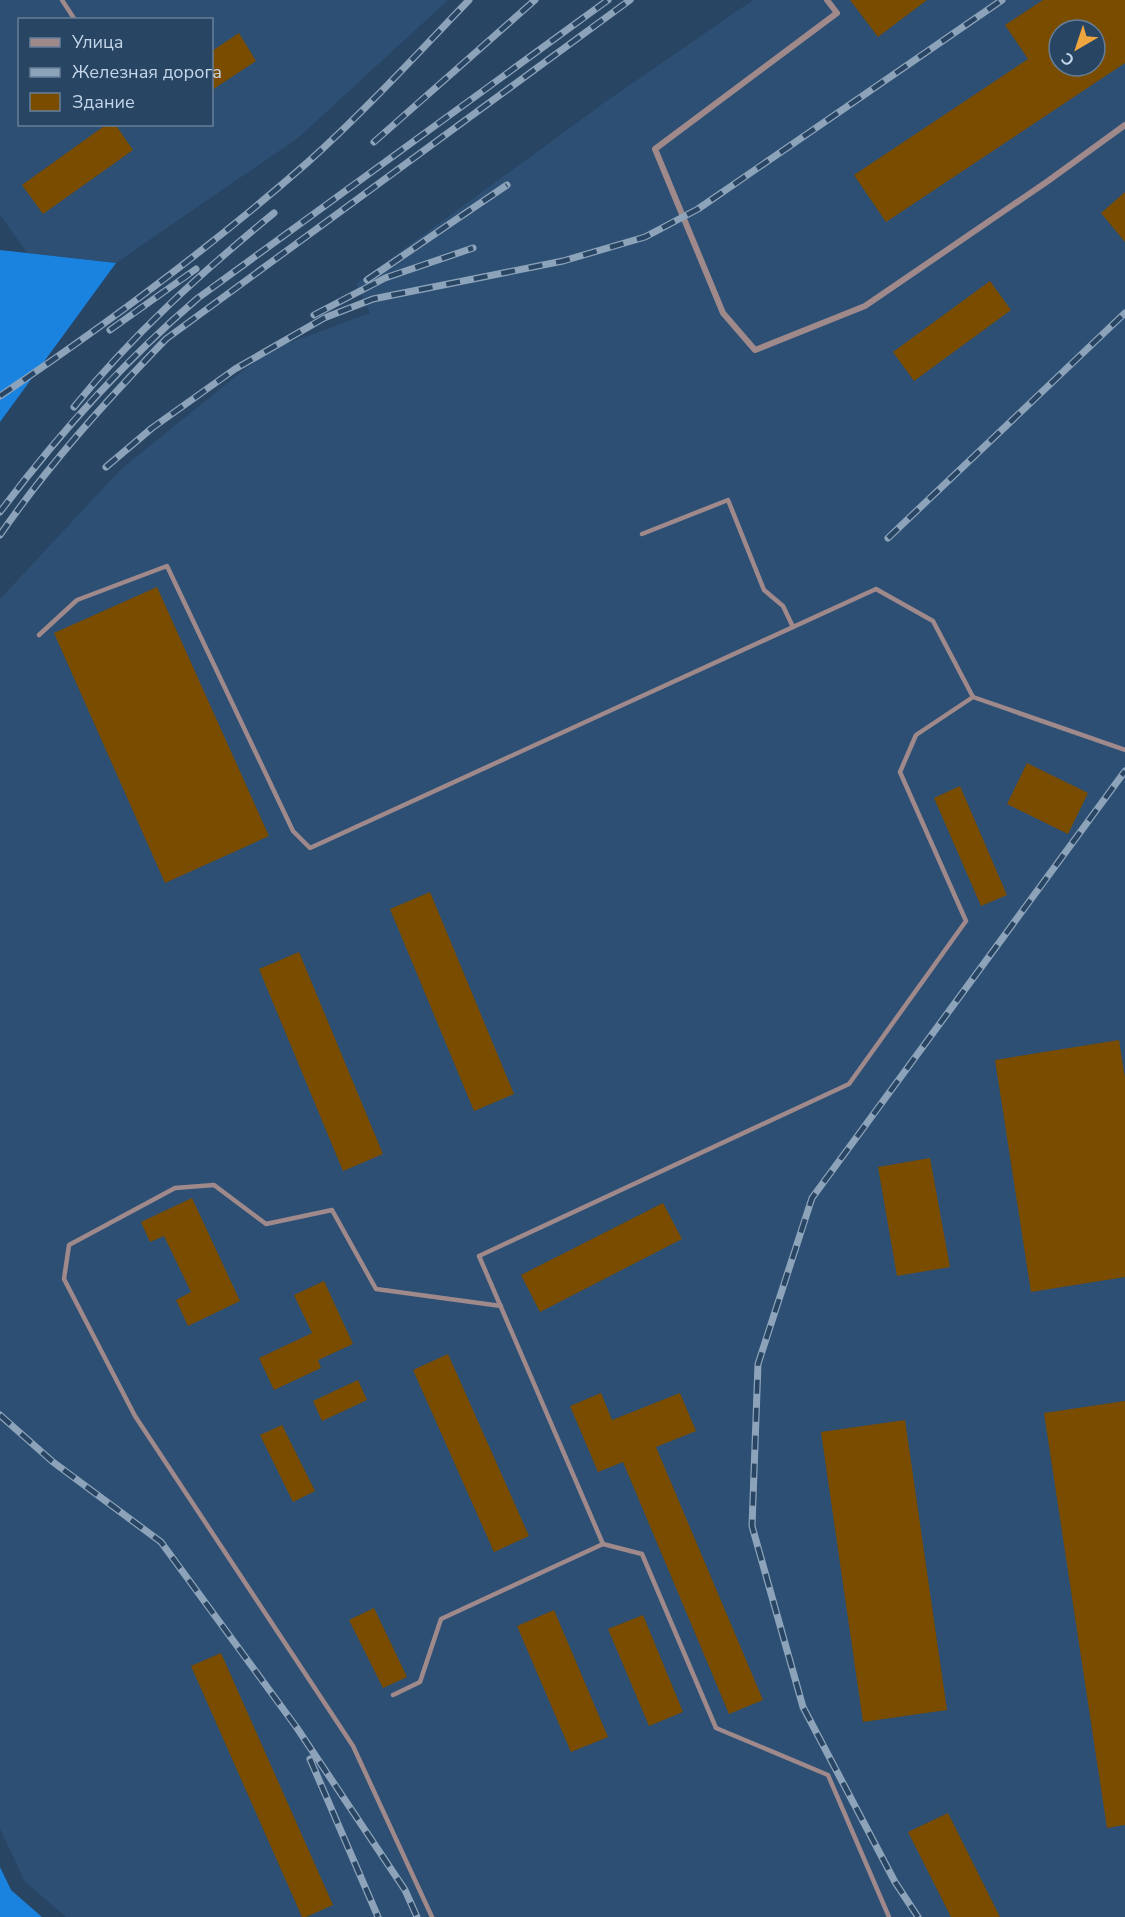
<svg xmlns="http://www.w3.org/2000/svg" width="1125" height="1917" font-family="'Nunito Sans',sans-serif">
  <style>
    .built { fill: #2c4f73; fill-rule: evenodd }
    .forest { fill: #1a82df }
    .building { fill: #794c00; fill-rule: evenodd }
    .lines { fill: none; stroke-linecap: round; stroke-linejoin: round }
    .service { stroke: #a0898b; stroke-width: 4.5 }
    .minor { stroke: #a0898b; stroke-width: 6 }
    .rail-casing { stroke: #8da3ba; stroke-width: 7 }
    .rail { stroke: #284564; stroke-width: 4.5; stroke-dasharray: 14; stroke-linecap: butt }
  </style>
  <rect width="100%" height="100%" fill="#284564"/>
  <g class="built">
    <path d="M0,0H448L298,138L116,263L27,253L0,215ZM20,20H212V124H20Z"/>
    <path d="M753,0H1125V1917H66L25,1882L0,1829V599L120,470L267,351L370,313L356,284L605,102ZM1059,30H1095V66H1059Z"/>
  </g>
  <g class="forest">
    <path d="M0,250L116,263L0,422Z"/>
    <path d="M0,1867L11,1890L42,1917H0Z"/>
  </g>
  <g class="building">
    <path d="M850,0H927L878,37Z"/>
    <path d="M1043,0H1125V63L886,222L854,175L1028,59L1005,25ZM1059,30H1095V66H1059Z"/>
    <path d="M239,33L256,61L212,90V51Z"/>
    <path d="M107,124H115L133,150L43,214L22,185Z"/>
    <path d="M1125,192V242L1101,213Z"/>
    <path d="M990,281L1011,310L914,381L893,352Z"/>
    <path d="M157,587L269,836L165,883L54,633Z"/>
    <path d="M1027,763L1088,793L1068,834L1007,804Z"/>
    <path d="M960,786L1007,895L981,906L934,798Z"/>
    <path d="M430,892L514,1094L474,1111L390,909Z"/>
    <path d="M299,952L383,1154L343,1171L259,969Z"/>
    <path d="M1119,1040L1125,1078V1277L1031,1292L995,1060Z"/>
    <path d="M930,1158L950,1267L897,1276L878,1167Z"/>
    <path d="M192,1198L240,1301L188,1326L176,1300L191,1292L164,1236L150,1242L141,1222Z"/>
    <path d="M663,1203L682,1239L540,1312L521,1275Z"/>
    <path d="M324,1281L353,1344L318,1360L321,1368L274,1390L259,1358L312,1333L294,1295Z"/>
    <path d="M448,1354L529,1536L494,1552L413,1370Z"/>
    <path d="M358,1380L367,1400L322,1421L313,1401Z"/>
    <path d="M601,1393L612,1420L680,1393L696,1431L656,1447L763,1700L729,1714L623,1462L598,1472L570,1406Z"/>
    <path d="M1125,1401V1825L1107,1828L1044,1413Z"/>
    <path d="M905,1420L947,1710L863,1722L821,1432Z"/>
    <path d="M282,1425L315,1491L293,1502L260,1435Z"/>
    <path d="M374,1608L407,1677L383,1688L349,1620Z"/>
    <path d="M554,1610L608,1737L571,1752L517,1626Z"/>
    <path d="M643,1615L683,1712L649,1726L608,1629Z"/>
    <path d="M221,1653L333,1905L306,1917H302L191,1666Z"/>
    <path d="M948,1813L1000,1917H951L908,1832Z"/>
  </g>
  <g class="lines">
    <g class="service">
      <path d="M62,0L75,20"/>
      <path d="M642,534L728,500L764,590L783,606L793,627"/>
      <path d="M39,635L77,600L167,566L293,831L310,848L876,589L933,621L973,697L1125,750"/>
      <path d="M393,1695L420,1682L441,1619L603,1544"/>
      <path d="M432,1917L353,1746L135,1416L64,1279L69,1245L175,1188L214,1185L266,1224L332,1210L376,1289L501,1306"/>
      <path d="M889,1917L828,1775L716,1728L642,1554L603,1544L479,1256L849,1084L966,921L900,772L916,735L973,697"/>
    </g>
    <path class="minor" d="M827,0L837,13L655,149L723,313L755,350L865,306L1048,181L1125,125"/>
    <g class="rail-casing">
      <g id="rail">
        <path d="M374,142L535,0"/>
        <path d="M367,280L507,185"/>
        <path d="M314,315L385,278L473,248"/>
        <path d="M110,330L196,269"/>
        <path d="M0,396C107,324 211,247 308,162C365,111 416,55 469,0"/>
        <path d="M74,407C133,334 202,272 274,213"/>
        <path d="M106,467L152,428L235,369L324,318L373,299L563,261L645,237L698,209L1002,0"/>
        <path d="M0,512C60,432 122,363 198,298L608,0"/>
        <path d="M0,535C49,464 106,401 166,339L630,0"/>
        <path d="M888,538L1125,313"/>
        <path d="M0,1415L53,1462L161,1542L297,1728L405,1890L417,1917"/>
        <path d="M310,1759L378,1917"/>
        <path d="M918,1917L895,1882L803,1707L752,1526L758,1364L812,1198L1125,771"/>
      </g>
    </g>
    <use href="#rail" class="rail"/>
  </g>
  <rect x="18" y="18" width="195" height="108" fill="#284564" stroke="#677f99" stroke-width="1.5"/>
  <rect x="30" y="38" width="30" height="9" fill="#a0898b" stroke="#677f99" stroke-width="1.5"/>
  <text x="72" y="48" font-size="18" fill="#c5d6e9">Улица</text>
  <rect x="30" y="68" width="30" height="9" fill="#8da3ba" stroke="#677f99" stroke-width="1.5"/>
  <text x="72" y="78" font-size="18" fill="#c5d6e9">Железная дорога</text>
  <rect x="30" y="93" width="30" height="18" fill="#794c00" stroke="#677f99" stroke-width="1.5"/>
  <text x="72" y="108" font-size="18" fill="#c5d6e9">Здание</text>
  <g transform="translate(1077 48) rotate(219)"><circle r="28" fill="#284564" stroke="#677f99" stroke-width="1.5"/>
  <path d="M0-4.5L10 22L0 15L-10 22Z" fill="#f0a63f"/>
  <text y="-9" font-size="16" font-weight="bold" text-anchor="middle" fill="#c5d6e9">С</text>
  </g>
</svg>
